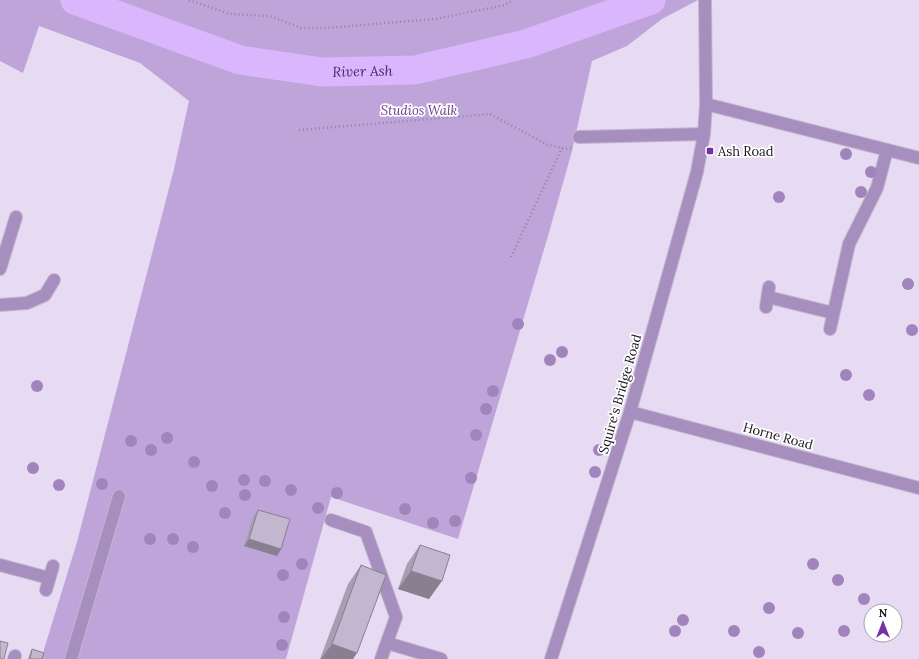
<svg xmlns="http://www.w3.org/2000/svg" width="919" height="659" font-family="Lora,serif">
  <style>
    .green { fill: #bfa4da }
    .lines { fill: none; stroke-linecap: round; stroke-linejoin: round }
    .river { stroke: #dab6fd; stroke-width: 29 }
    .minor-casing { stroke: #c2b7cd; stroke-width: 14 }
    .path { stroke: #8f8698; stroke-width: 2.5; stroke-dasharray: 1 3; stroke-linecap: butt }
    .minor { stroke: #a68ebe; stroke-width: 12 }
    .tree { fill: #a284bc }
    .wall { fill: #a89db2 }
    .shaded-wall { fill: #888091 }
    .building { fill: #c3b7cf; stroke: #888091 }
    .poi-dot { fill: #7531a5; stroke: #fff; stroke-width: 1.5 }
    .labels { text-anchor: middle; dominant-baseline: central; stroke-width: 3.5; stroke-linejoin: round; paint-order: stroke }
    .park-label { font-size: 13px; font-style: italic; fill: #693c8e; stroke: #fff }
    .poi-label { font-size: 13px; fill: #18141c; stroke: #fff; text-anchor: start }
    .street-label { font-size: 13px; fill: #18141c; stroke: #fff }
    .water-label { font-size: 14px; font-style: italic; fill: #4d1e6e; stroke: #fff }
  </style>
  <rect width="100%" height="100%" fill="#e7dbf4"/>
  <path class="green" d="M0,0H698L662,19L627,46L592,61L572,151L548,236L458,539L331,497L286,659H41L77,542L174,169L189,101L140,63L39,26L23,73L0,61Z"/>
  <g class="lines">
    <path class="river" id="s1" d="M75,0L240,60L322,72L415,70L526,44L651,0"/>
    <g class="minor-casing">
      <g id="minor">
        <path d="M706,104L919,158"/>
        <path d="M579,137L704,134"/>
        <path d="M0,269L16,217"/>
        <path d="M768,297L833,313"/>
        <path d="M0,305L27,303L45,295L54,280"/>
        <path d="M766,307L769,287"/>
        <path d="M830,329L849,244L877,188L887,150"/>
        <path d="M630,412L919,488"/>
        <path d="M331,520L366,532L396,617L381,659"/>
        <path d="M0,565L49,578"/>
        <path d="M46,590L53,566"/>
        <path d="M387,643L441,659"/>
        <path d="M14,659L15,656"/>
        <path d="M71,659L119,496"/>
        <path d="M551,659L630,412L697,172L704,134L706,104L705,0"/>
      </g>
    </g>
    <g class="path">
      <path d="M189,0L230,14L270,16L301,28H326L435,19L505,5L513,0"/>
      <path d="M299,130L490,114L548,145L566,149L571,148"/>
      <path d="M511,257L562,148"/>
    </g>
    <use href="#minor" class="minor"/>
  </g>
  <g class="tree">
    <circle cx="846" cy="154" r="6"/>
    <circle cx="871" cy="172" r="6"/>
    <circle cx="861" cy="192" r="6"/>
    <circle cx="779" cy="197" r="6"/>
    <circle cx="908" cy="284" r="6"/>
    <circle cx="518" cy="324" r="6"/>
    <circle cx="912" cy="330" r="6"/>
    <circle cx="562" cy="352" r="6"/>
    <circle cx="550" cy="360" r="6"/>
    <circle cx="846" cy="375" r="6"/>
    <circle cx="37" cy="386" r="6"/>
    <circle cx="493" cy="391" r="6"/>
    <circle cx="869" cy="395" r="6"/>
    <circle cx="486" cy="409" r="6"/>
    <circle cx="476" cy="435" r="6"/>
    <circle cx="167" cy="438" r="6"/>
    <circle cx="131" cy="441" r="6"/>
    <circle cx="151" cy="450" r="6"/>
    <circle cx="599" cy="450" r="6"/>
    <circle cx="194" cy="462" r="6"/>
    <circle cx="33" cy="468" r="6"/>
    <circle cx="595" cy="472" r="6"/>
    <circle cx="471" cy="478" r="6"/>
    <circle cx="244" cy="480" r="6"/>
    <circle cx="265" cy="481" r="6"/>
    <circle cx="102" cy="484" r="6"/>
    <circle cx="59" cy="485" r="6"/>
    <circle cx="212" cy="486" r="6"/>
    <circle cx="291" cy="490" r="6"/>
    <circle cx="337" cy="493" r="6"/>
    <circle cx="245" cy="495" r="6"/>
    <circle cx="318" cy="508" r="6"/>
    <circle cx="405" cy="509" r="6"/>
    <circle cx="225" cy="513" r="6"/>
    <circle cx="455" cy="521" r="6"/>
    <circle cx="433" cy="523" r="6"/>
    <circle cx="150" cy="539" r="6"/>
    <circle cx="173" cy="539" r="6"/>
    <circle cx="193" cy="547" r="6"/>
    <circle cx="302" cy="564" r="6"/>
    <circle cx="813" cy="564" r="6"/>
    <circle cx="283" cy="575" r="6"/>
    <circle cx="838" cy="580" r="6"/>
    <circle cx="864" cy="599" r="6"/>
    <circle cx="769" cy="608" r="6"/>
    <circle cx="284" cy="617" r="6"/>
    <circle cx="683" cy="620" r="6"/>
    <circle cx="675" cy="631" r="6"/>
    <circle cx="734" cy="631" r="6"/>
    <circle cx="844" cy="631" r="6"/>
    <circle cx="798" cy="633" r="6"/>
    <circle cx="282" cy="645" r="6"/>
    <circle cx="759" cy="652" r="6"/>
  </g>
  <g class="wall">
    <path d="M258,510L281,549L277,556L244,546L253,517Z"/>
    <path d="M420,545L429,599L398,589L407,564Z"/>
    <path d="M361,565L353,659H320L348,584Z"/>
    <path d="M32,649L42,659H28L30,653Z"/>
  </g>
  <g class="shaded-wall">
    <path d="M249,539L281,549L277,556L244,546Z"/>
    <path d="M411,571L442,581L429,599L398,589Z"/>
    <path d="M332,644L357,653L353,659H321Z"/>
  </g>
  <g class="building">
    <path d="M258,510L290,519L281,549L249,539Z"/>
    <path d="M420,545L450,555L442,581L411,571Z"/>
    <path d="M361,565L386,575L357,653L332,644Z"/>
    <path d="M0,641L8,643L4,659H0Z"/>
    <path d="M32,649L44,653L42,659H30Z"/>
  </g>
  <rect class="poi-dot" x="706" y="147" width="8" height="8" rx="2"/>
  <g class="labels">
    <g class="park-label">
      <text x="419" y="110">Studios Walk</text>
    </g>
    <g class="poi-label">
      <text x="718" y="151">Ash Road</text>
    </g>
    <g class="street-label">
      <text transform="translate(620 394) rotate(-74)">Squire's Bridge Road</text>
      <text transform="translate(778 436) rotate(15)">Horne Road</text>
    </g>
    <g class="water-label">
      <text stroke="none"><textPath href="#s1" startOffset="299">River Ash</textPath></text>
    </g>
  </g>
  <g transform="translate(883 623)"><circle r="19" fill="#ffffff" stroke="#a3a1a4"/>
  <path d="M0-3L7 15L0 10L-7 15Z" fill="#7531a5"/>
  <text y="-6" font-size="11" font-weight="bold" text-anchor="middle" fill="#18141c">N</text>
  </g>
</svg>
